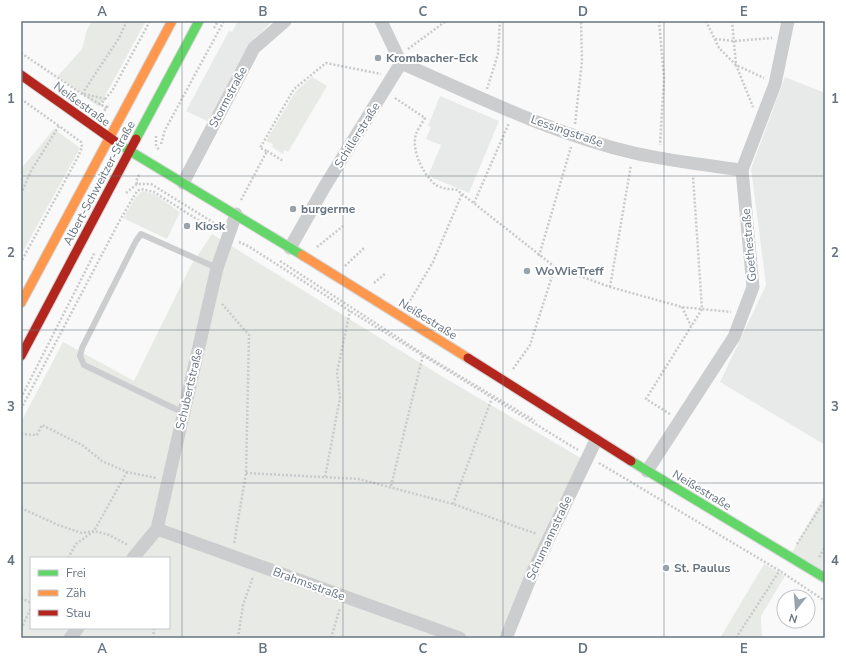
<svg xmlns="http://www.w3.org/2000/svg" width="846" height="659" font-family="'Nunito Sans',sans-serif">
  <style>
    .built { fill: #e8e9e9 }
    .green { fill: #e8eae6; fill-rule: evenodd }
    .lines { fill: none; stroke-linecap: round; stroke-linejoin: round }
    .fast-casing { stroke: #d5d6d7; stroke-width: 11 }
    .slow-casing { stroke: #d5d6d7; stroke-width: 11 }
    .jam-casing { stroke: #d5d6d7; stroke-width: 11 }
    .path { stroke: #c9cacb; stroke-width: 2.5; stroke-dasharray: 2 2; stroke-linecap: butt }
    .lane { stroke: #cccdce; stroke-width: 6 }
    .street { stroke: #cccdce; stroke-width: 13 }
    .fast { stroke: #63d668; stroke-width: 9 }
    .slow { stroke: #ff974d; stroke-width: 9 }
    .jam { stroke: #b3261e; stroke-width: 9 }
    .grid { fill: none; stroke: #667481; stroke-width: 1; stroke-opacity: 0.55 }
    .poi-dot { fill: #99a3ab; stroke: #fff; stroke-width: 1.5 }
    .labels { text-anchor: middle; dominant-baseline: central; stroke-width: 4; stroke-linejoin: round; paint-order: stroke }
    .poi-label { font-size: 12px; font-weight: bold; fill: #667481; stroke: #fff; text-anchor: start }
    .street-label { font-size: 12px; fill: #667481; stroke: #fff }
    .neatline { fill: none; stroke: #667481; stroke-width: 1.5 }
    .grid-label { font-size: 13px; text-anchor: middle; font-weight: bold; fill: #667481 }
  </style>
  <rect width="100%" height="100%" fill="#f9f9f9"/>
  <g class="built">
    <path d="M238,21H272L249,46L209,122L186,111L229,31L232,32Z"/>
    <path d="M785,77L825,93V445L720,382L766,285L751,169Z"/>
    <path d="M440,96L499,121L469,193L428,176L441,145L426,139L431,127L428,126Z"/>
  </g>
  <g class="green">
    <path d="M92,21H146L99,107L58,76L82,49L87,30Z"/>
    <path d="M312,77L327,86L288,152L285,150L283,154L272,147L273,144L266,141L296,91Z"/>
    <path d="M54,129L80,148L21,255V169Z"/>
    <path d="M142,191L154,194L180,212L167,239L123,218L136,197Z"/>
    <path d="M212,234L443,377L586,461L506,638H21V422L63,342L134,381L190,267ZM31,558H169V628H31Z"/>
    <path d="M825,494V578L790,556Z"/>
    <path d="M764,564L785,576L761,616L762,638H720Z"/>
  </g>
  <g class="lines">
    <g class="fast-casing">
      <g id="fast">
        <path d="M136,139L199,21"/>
        <path d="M120,145L302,255"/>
        <path d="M631,461L825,578"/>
      </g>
    </g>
    <g class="slow-casing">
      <g id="slow">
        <path d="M302,255L468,358"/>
        <path d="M21,303L172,21"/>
      </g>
    </g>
    <g class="jam-casing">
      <g id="jam">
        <path d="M21,75L120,145"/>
        <path d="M21,356L136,139"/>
        <path d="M468,358L631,461"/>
      </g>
    </g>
    <g class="path">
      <path d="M659,21L664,78L660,145"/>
      <path d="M706,21L719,48L736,65L764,78"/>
      <path d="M732,21L736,65L753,107"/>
      <path d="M214,28L218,21"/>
      <path d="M715,39L734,41L772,38"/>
      <path d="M408,49L446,21"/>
      <path d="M21,53L82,94L107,108"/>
      <path d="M487,89L498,54L500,21"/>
      <path d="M82,94L119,38L127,21"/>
      <path d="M84,94L105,99L100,105"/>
      <path d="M395,98L425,118C422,123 418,129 416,134C411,150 423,175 436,185C442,189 450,189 457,190L555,267L610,287L682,307L731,312"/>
      <path d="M21,99L59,126"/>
      <path d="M105,99L112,91L150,21"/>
      <path d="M102,114L109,104"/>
      <path d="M575,124L582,61L581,21"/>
      <path d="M156,136V145L159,150"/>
      <path d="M161,144L165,130L224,21"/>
      <path d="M267,151L283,161"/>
      <path d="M137,184L136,181L140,173"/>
      <path d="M126,193L137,184H151L219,226"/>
      <path d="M21,194L31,171L59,126L81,142L82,147L79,155L21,262"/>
      <path d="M241,200L267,151L260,148L294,89L326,63L381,74"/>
      <path d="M474,203L509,123"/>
      <path d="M239,242L248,246L350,311L578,450"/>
      <path d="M317,247L343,226"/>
      <path d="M539,256L571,147"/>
      <path d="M280,261L423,354L535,421"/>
      <path d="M345,266L364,248"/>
      <path d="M374,283L386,273"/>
      <path d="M610,287L631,165"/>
      <path d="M222,304L249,335L246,473L234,544"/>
      <path d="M408,304L433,262L462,194"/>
      <path d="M682,307L691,326"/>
      <path d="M513,369L530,345L555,267"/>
      <path d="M21,398L95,252"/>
      <path d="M21,409L120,220L137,191L141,189L154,192L217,232"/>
      <path d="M670,414L646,399L702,309L693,176"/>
      <path d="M21,434L37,435L42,425L82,445L102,461L127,472L156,478"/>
      <path d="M599,463L780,571L825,601"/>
      <path d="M246,473L359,479L453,504L537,534"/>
      <path d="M325,477L340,398L337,372L350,311"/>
      <path d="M391,486L423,355"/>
      <path d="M453,504L492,398"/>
      <path d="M21,508L58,525L82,533L94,531L109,535L128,545"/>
      <path d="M797,544L825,500"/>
      <path d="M819,557L825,547"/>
      <path d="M68,558L76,544L94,531L127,472"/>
      <path d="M21,598L31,603"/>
      <path d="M21,629L31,608"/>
      <path d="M153,638L154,628"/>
      <path d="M238,638L243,605L253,577"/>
      <path d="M331,638L340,608"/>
      <path d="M736,638L780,570"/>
    </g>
    <path class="lane" d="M184,413L84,365L80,356L82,348L136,241L141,234L217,268"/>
    <g class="street">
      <path d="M401,63C477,96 553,134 634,153C670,161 706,165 742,170"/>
      <path d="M183,183L254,48L285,21"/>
      <path d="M290,248L325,186L401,63L381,21"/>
      <path d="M647,471L734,337L753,287L742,170L775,84L788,21"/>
      <path d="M157,529L460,638"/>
      <path d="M133,558L157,529L217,268L236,214"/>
      <path d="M70,638L78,628"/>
      <path d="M506,638L534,569L596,440"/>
    </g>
    <use href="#fast" class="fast"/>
    <use href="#slow" class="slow"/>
    <use href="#jam" class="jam"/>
  </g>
  <path class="grid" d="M182,21V638M343,21V638M503,21V638M664,21V638M21,176H825M21,330H825M21,483H825"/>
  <g class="poi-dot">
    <circle cx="378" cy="58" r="4"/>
    <circle cx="293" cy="209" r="4"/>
    <circle cx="187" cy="226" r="4"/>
    <circle cx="527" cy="271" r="4"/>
    <circle cx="666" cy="568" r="4"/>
  </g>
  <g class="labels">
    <g class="poi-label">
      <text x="386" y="58">Krombacher-Eck</text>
      <text x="301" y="209">burgerme</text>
      <text x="195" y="226">Kiosk</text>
      <text x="535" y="271">WoWieTreff</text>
      <text x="674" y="568">St. Paulus</text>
    </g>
    <g class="street-label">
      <text transform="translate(228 97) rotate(-62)">Stormstraße</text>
      <text transform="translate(82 104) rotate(36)">Neißestraße</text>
      <text transform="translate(567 131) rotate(19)">Lessingstraße</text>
      <text transform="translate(357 135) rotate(-58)">Schillerstraße</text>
      <text transform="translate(99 183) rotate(-62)">Albert-Schweitzer-Straße</text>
      <text transform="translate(749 245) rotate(-95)">Goethestraße</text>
      <text transform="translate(428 319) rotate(32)">Neißestraße</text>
      <text transform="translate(189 389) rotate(-77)">Schubertstraße</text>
      <text transform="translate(702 490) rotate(31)">Neißestraße</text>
      <text transform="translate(549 538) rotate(-65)">Schumannstraße</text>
      <text transform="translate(309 584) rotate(20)">Brahmsstraße</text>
    </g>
  </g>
  <rect width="846" height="659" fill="none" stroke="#ffffff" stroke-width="44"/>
  <rect x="30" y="557" width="140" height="72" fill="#ffffff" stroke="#c2c7cd"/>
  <rect x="38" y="570" width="20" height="6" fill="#63d668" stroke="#c2c7cd"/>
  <text x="66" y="577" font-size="12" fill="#667481">Frei</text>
  <rect x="38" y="590" width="20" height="6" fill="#ff974d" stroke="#c2c7cd"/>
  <text x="66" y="597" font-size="12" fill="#667481">Zäh</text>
  <rect x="38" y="610" width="20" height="6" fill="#b3261e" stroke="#c2c7cd"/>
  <text x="66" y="617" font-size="12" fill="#667481">Stau</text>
  <g transform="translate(796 609) rotate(197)"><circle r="19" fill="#ffffff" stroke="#c2c7cd"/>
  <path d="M0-3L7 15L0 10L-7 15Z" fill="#99a3ab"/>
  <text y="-6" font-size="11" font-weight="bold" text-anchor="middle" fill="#667481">N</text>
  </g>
  <rect x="22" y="22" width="802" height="615" class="neatline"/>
  <g class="grid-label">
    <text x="102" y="16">A</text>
    <text x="263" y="16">B</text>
    <text x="423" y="16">C</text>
    <text x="583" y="16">D</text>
    <text x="744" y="16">E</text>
    <text x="11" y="103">1</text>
    <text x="835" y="103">1</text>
    <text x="11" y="257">2</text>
    <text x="835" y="257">2</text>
    <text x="11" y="411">3</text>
    <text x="835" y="411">3</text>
    <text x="11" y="565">4</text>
    <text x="835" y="565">4</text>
    <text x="102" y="653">A</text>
    <text x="263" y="653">B</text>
    <text x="423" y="653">C</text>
    <text x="583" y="653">D</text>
    <text x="744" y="653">E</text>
  </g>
</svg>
